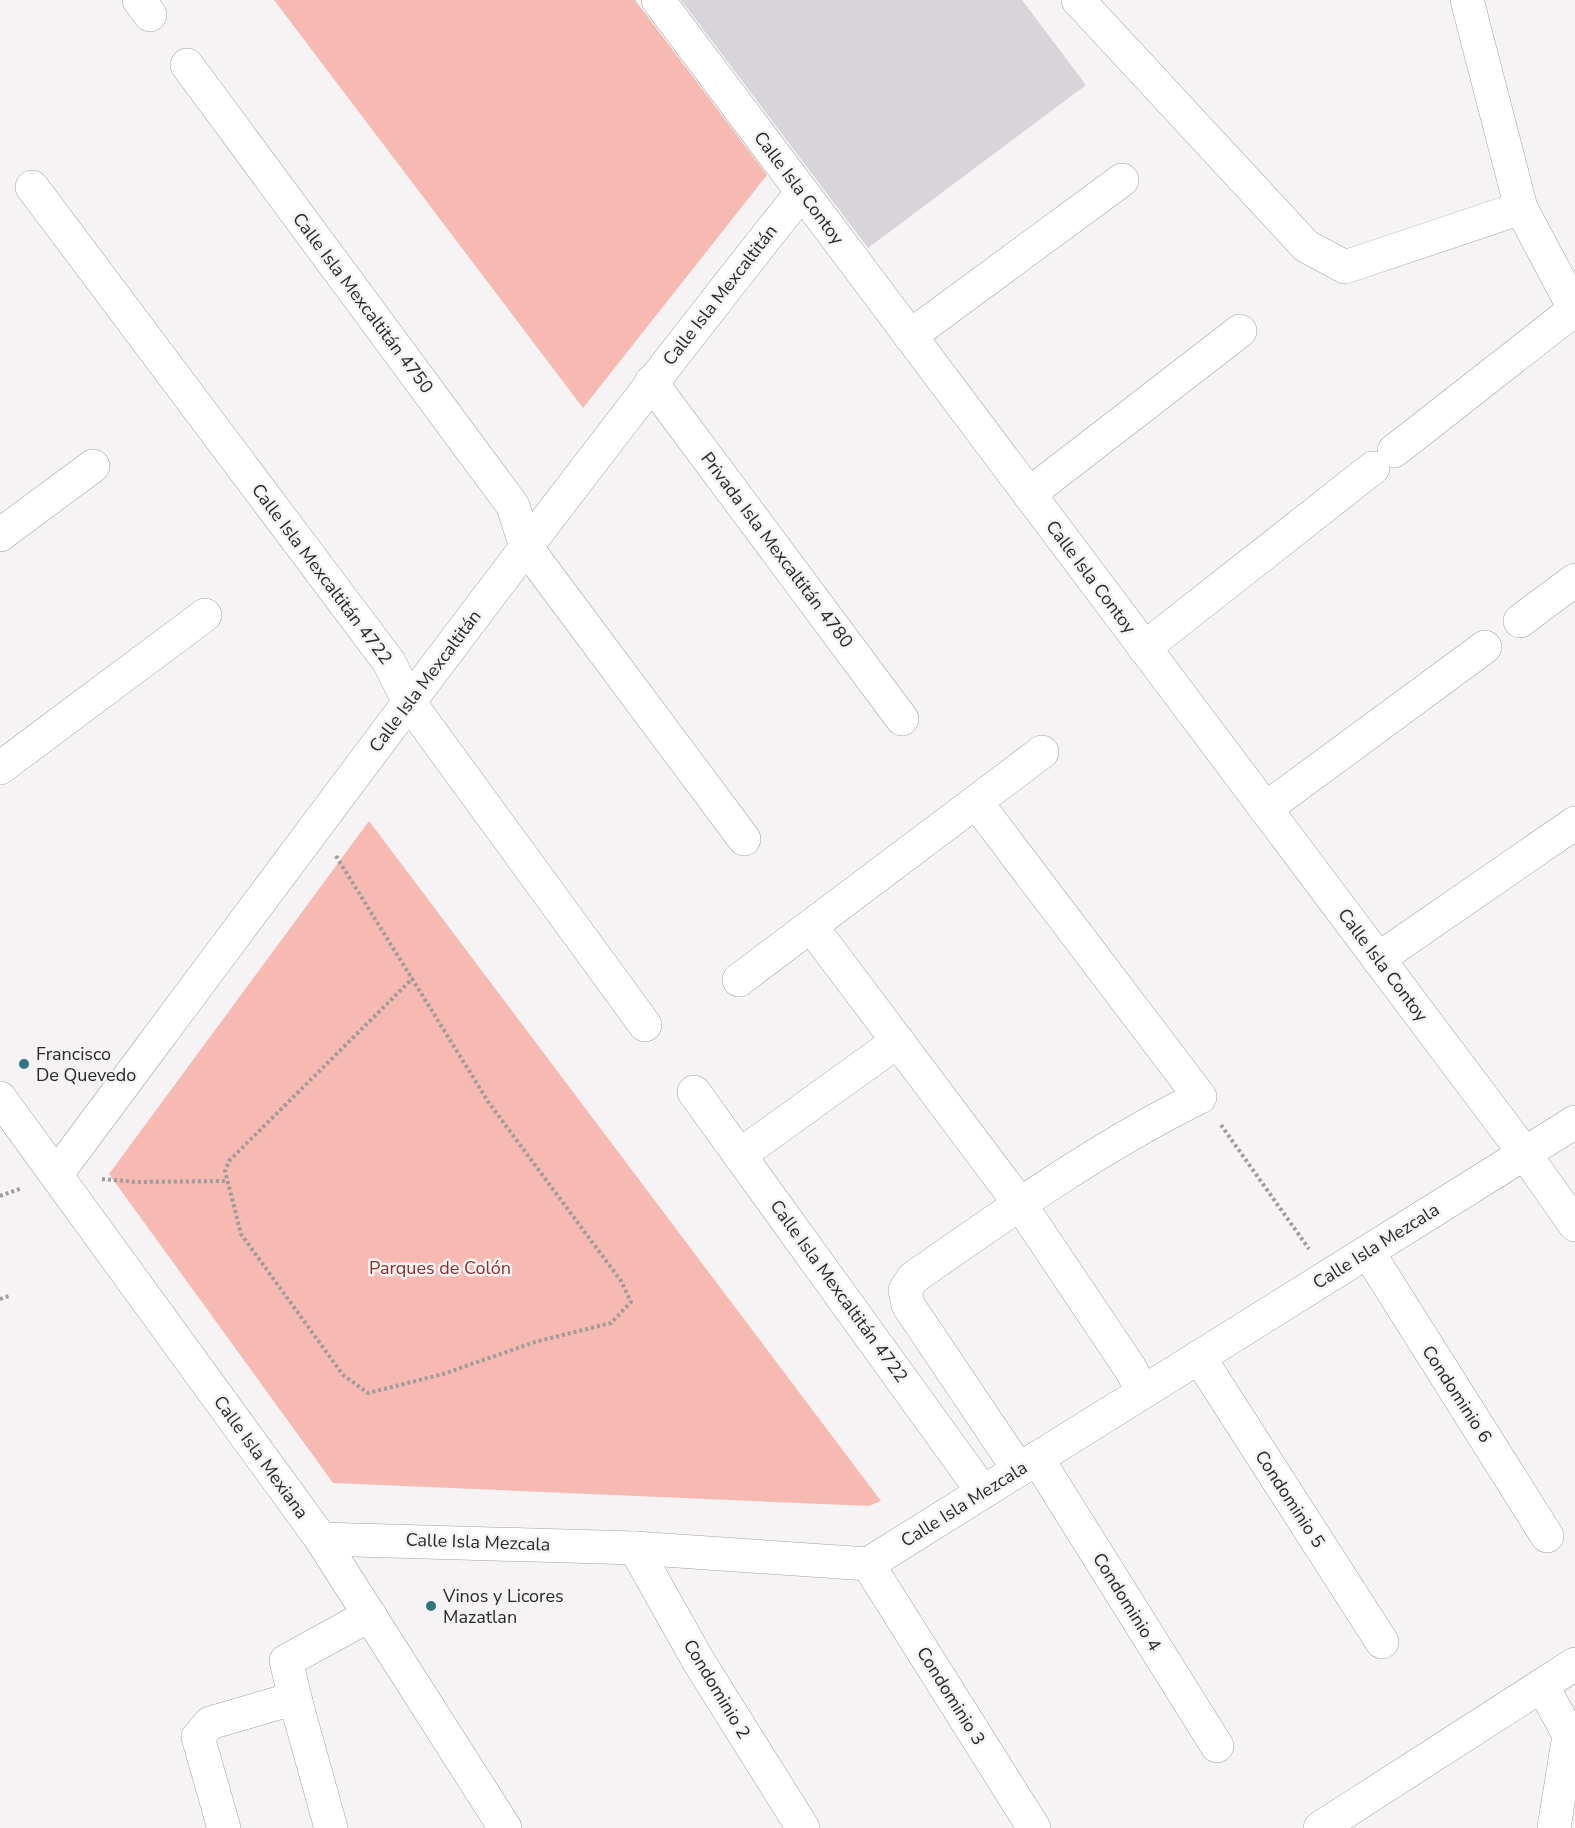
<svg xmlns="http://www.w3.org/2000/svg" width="1575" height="1828" font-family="'Nunito Sans',sans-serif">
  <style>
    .green { fill: #f7bab3 }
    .building { fill: #d7d5d9 }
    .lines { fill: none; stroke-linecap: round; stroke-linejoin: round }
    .minor-casing { stroke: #a3a0a2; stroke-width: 34 }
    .path { stroke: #9d9b9c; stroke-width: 4; stroke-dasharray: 3 3; stroke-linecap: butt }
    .minor { stroke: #fff; stroke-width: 33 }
    .poi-dot { fill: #2f7582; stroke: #f6f3f5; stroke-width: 2 }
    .labels { text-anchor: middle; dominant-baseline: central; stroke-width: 5; stroke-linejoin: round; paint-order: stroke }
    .street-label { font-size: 18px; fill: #292829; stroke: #f6f3f5 }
    .poi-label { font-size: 18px; fill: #292829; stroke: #f6f3f5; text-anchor: start }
    .park-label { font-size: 18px; fill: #8c2f2b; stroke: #f6f3f5 }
  </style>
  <rect width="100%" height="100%" fill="#f6f3f5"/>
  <g class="green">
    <path d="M274,0H635L767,175L583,408Z"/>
    <path d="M369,821L881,1501L869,1506L333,1483L109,1174Z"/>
  </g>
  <path class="building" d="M681,0H1022L1086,85L868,248Z"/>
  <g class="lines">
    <g class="minor-casing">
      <g id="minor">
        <path d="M139,0L150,15"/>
        <path d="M658,0L1525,1154L1575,1225"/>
        <path d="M1078,0L1306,246L1345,267L1521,208"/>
        <path d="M1467,0L1521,208L1575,310"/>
        <path d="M187,65L513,506L526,547L744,839"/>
        <path d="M32,187L389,662L409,702L645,1025"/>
        <path d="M910,336L1122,180"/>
        <path d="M651,382L902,719"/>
        <path d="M1394,451L1574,310"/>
        <path d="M1029,494L1240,331"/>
        <path d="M0,535L93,466"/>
        <path d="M1520,621L1575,580"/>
        <path d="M1144,648L1373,468"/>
        <path d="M0,768L205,615"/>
        <path d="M976,802L1200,1097C1099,1147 1006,1213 913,1278L905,1290L908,1305L1019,1470"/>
        <path d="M1265,809L1485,647"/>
        <path d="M811,926L1020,1204L1130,1368L1143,1392"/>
        <path d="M1378,959L1575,823"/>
        <path d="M739,980L1042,752"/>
        <path d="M694,1092L983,1492"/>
        <path d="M0,1098L321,1539L505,1828"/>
        <path d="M740,1155L898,1041"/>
        <path d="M56,1175C302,845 546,514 802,192"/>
        <path d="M1368,1252L1547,1536"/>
        <path d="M1199,1357L1382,1642"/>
        <path d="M1037,1458L1217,1746"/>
        <path d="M321,1539L635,1548L868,1564L1575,1122"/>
        <path d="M635,1548L699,1662L803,1828"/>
        <path d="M868,1564L1034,1828"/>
        <path d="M1542,1685L1569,1735L1554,1828"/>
        <path d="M297,1706L286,1661L370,1615"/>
        <path d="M224,1828L198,1737L210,1723L282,1702L297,1706L331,1828"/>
        <path d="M1320,1828L1575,1664"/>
      </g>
    </g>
    <g class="path">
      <path d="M336,856L489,1103L621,1281L631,1302L611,1323L535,1342L443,1374L368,1393L343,1375L241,1234L225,1171L229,1161L413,978"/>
      <path d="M1221,1125L1309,1249"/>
      <path d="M102,1179L136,1182L227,1181"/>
      <path d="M0,1196L22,1188"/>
      <path d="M0,1299L9,1296"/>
    </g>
    <use href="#minor" class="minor"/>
  </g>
  <g class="poi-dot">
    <circle cx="24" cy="1064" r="6"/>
    <circle cx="431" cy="1606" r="6"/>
  </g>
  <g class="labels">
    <g class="street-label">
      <text transform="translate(799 188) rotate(53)">Calle Isla Contoy</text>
      <text transform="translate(720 295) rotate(-52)">Calle Isla Mexcaltitán</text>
      <text transform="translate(363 303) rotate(53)">Calle Isla Mexcaltitán 4750</text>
      <text transform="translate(777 550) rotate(53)">Privada Isla Mexcaltitán 4780</text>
      <text transform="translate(322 574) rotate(53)">Calle Isla Mexcaltitán 4722</text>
      <text transform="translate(1091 577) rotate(53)">Calle Isla Contoy</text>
      <text transform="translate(425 681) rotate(-53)">Calle Isla Mexcaltitán</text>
      <text transform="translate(1383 965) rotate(53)">Calle Isla Contoy</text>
      <text transform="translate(1376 1246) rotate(-32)">Calle Isla Mezcala</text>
      <text transform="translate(839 1291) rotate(54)">Calle Isla Mexcaltitán 4722</text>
      <text transform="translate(1457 1394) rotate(57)">Condominio 6</text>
      <text transform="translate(261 1457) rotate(54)">Calle Isla Mexiana</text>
      <text transform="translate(1290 1499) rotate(57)">Condominio 5</text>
      <text transform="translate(964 1504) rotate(-32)">Calle Isla Mezcala</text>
      <text transform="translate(478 1542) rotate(2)">Calle Isla Mezcala</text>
      <text transform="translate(1127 1602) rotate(58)">Condominio 4</text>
      <text transform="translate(717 1689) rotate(59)">Condominio 2</text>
      <text transform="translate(951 1696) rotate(58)">Condominio 3</text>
    </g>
    <g class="poi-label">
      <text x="36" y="1054">Francisco<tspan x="36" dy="21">De Quevedo</tspan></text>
      <text x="443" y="1596">Vinos y Licores<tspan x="443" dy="21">Mazatlan</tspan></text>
    </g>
    <g class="park-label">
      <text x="440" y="1268">Parques de Colón</text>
    </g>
  </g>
</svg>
